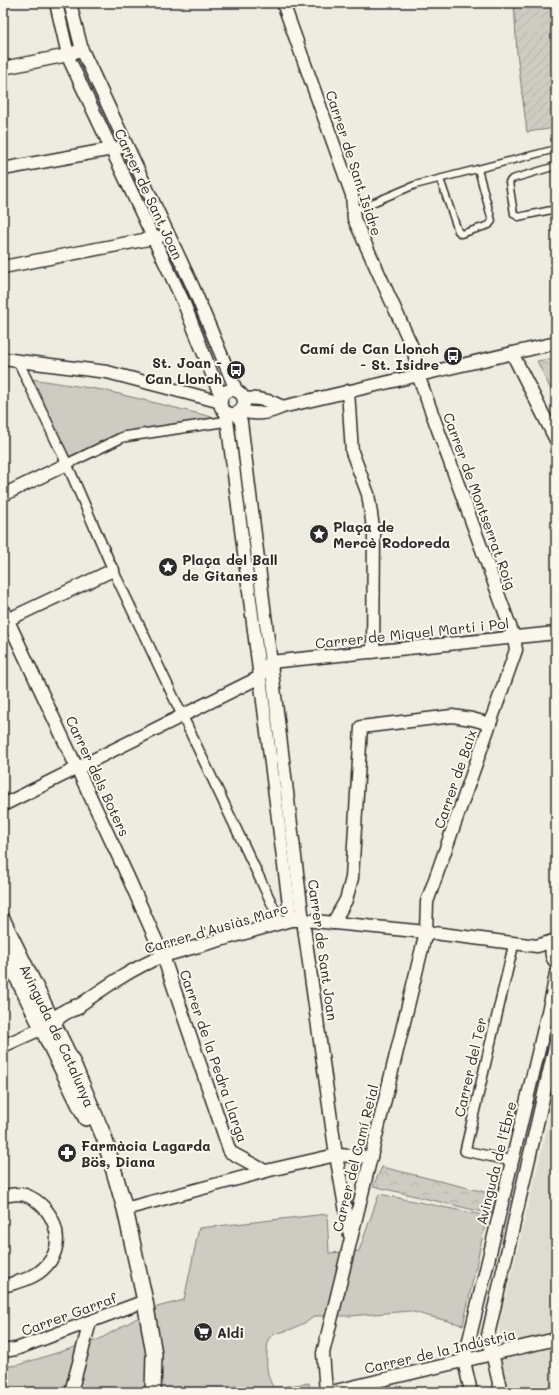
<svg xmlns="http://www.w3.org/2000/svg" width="559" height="1395" font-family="Mali,sans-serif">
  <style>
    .built { fill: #dedbd1 }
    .grass { fill: #cecbc2; stroke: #7c7b76 }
    .park { fill: url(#park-crowns); stroke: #7c7b76 }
    .garden { fill: url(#garden-furrows); stroke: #7c7b76 }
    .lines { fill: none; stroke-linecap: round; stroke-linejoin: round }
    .service-casing { stroke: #2b2b2b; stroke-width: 9 }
    .pedestrian-casing { stroke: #2b2b2b; stroke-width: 12 }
    .minor-casing { stroke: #2b2b2b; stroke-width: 15 }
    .tertiary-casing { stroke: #2b2b2b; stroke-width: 18 }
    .path { stroke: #2b2b2b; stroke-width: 2; stroke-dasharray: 1 3; stroke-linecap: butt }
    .service { stroke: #fbf7ec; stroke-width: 6 }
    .pedestrian { stroke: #fbf7ec; stroke-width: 9 }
    .minor { stroke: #fbf7ec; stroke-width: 12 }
    .tertiary { stroke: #fbf7ec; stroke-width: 15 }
    .labels { text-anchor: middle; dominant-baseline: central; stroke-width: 4; stroke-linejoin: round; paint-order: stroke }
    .street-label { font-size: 14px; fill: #2b2b2b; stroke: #fbf7ec }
    .poi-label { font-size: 14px; font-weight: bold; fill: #2b2b2b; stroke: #fbf7ec; text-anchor: start }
  </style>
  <defs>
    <pattern id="park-crowns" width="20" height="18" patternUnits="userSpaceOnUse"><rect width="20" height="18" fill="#cecbc2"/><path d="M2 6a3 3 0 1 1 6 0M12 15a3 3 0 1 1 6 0" fill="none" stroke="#b1aea7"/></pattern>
    <pattern id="garden-furrows" width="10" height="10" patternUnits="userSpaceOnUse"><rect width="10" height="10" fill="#cecbc2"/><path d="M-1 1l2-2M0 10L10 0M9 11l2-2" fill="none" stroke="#b1aea7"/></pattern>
  </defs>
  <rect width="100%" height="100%" fill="#eeebe0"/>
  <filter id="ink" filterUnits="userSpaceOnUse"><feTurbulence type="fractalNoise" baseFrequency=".025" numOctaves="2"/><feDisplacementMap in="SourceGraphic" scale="8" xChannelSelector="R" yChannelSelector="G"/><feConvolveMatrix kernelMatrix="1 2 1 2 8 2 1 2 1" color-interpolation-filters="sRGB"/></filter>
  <g filter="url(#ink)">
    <path class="built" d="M556,1092V1392H509L502,1363L499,1326Z"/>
    <g class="grass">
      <path d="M31,379L103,390L216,418L124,433L68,459Z"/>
      <path d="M379,1194L487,1216L463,1325L409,1311L350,1316H315L308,1321L292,1329L275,1334L268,1339C267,1355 264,1372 273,1387H281L309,1383L310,1392H3V1367L18,1365L98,1340L157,1307L184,1300L199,1228L327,1214L329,1253L359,1251Z"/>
    </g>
    <g class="park">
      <path d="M556,358V400L537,361Z"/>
      <path d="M382,1167L497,1195L491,1214L373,1186Z"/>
    </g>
    <path class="garden" d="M514,3H556V128L527,132L517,53Z"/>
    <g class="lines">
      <g class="service-casing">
        <g id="service">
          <path d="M556,166L512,179L509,182L514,214L518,217L556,209"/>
          <path d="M440,179L458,231L461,234L489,225L492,221L478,169"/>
          <path d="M353,211L415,185L556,149"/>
        </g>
      </g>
      <g class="pedestrian-casing">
        <g id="pedestrian">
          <path d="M18,361L67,464L113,570L281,923"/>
          <path d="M67,464L123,437L228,421"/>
          <path d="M512,1161L465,1151L514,943"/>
        </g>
      </g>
      <g class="minor-casing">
        <g id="minor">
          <path d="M56,3L69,59L183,301L217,387L222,396"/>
          <path d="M70,3L82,50L193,287L236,390"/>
          <path d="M283,3L352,195L354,219L414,351L418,375L514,637L516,650L427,902L426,932L323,1353L326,1392"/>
          <path d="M3,68L68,55L75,52"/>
          <path d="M3,169L118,148"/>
          <path d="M3,267L159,237"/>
          <path d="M512,353L556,440"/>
          <path d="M3,359L107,372L221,402"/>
          <circle cx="232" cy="402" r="12"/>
          <path d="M348,391L352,452L368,494L374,534L373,652"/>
          <path d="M245,399C254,397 274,401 282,407"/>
          <path d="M241,411C257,415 267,414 282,407L556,343"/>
          <path d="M226,412L291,920"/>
          <path d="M237,413L241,422L302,913L336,1155L350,1235"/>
          <path d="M3,495L67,464"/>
          <path d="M3,610L128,877L163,956L230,1152L265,1171"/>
          <path d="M3,622L113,570"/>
          <path d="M3,805L260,677L270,662L556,633"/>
          <path d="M333,923L346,900L352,878L361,727L452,716L472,719L490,724"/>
          <path d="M556,941C550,948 550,956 556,963"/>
          <path d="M77,1007C104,988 132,968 163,956L291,920H304L426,932L537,946L556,940"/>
          <path d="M3,1046L43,1028"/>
          <path d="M3,1196C10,1195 18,1193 25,1195C53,1205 68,1241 47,1265C36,1278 19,1282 3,1286"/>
          <path d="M125,1209L270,1170L336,1155L371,1157"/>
          <path d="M3,1351L16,1349L145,1301"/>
          <path d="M71,1392L90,1322"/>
          <path d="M331,1392L556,1339"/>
          <path d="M471,1392L464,1361L552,995L556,973"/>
          <path d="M501,1392L488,1335L556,1042"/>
        </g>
      </g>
      <g class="tertiary-casing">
        <g id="tertiary">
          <path id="s1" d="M3,921L73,1064L104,1137L125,1209L145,1301L154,1354L153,1392"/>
          <path d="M3,948L86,1118"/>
          <path d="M52,1030L53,1022C60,1014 66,1010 77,1007"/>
        </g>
      </g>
      <path class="path" d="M239,1392L314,1387"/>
      <use href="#service" class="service"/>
      <use href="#pedestrian" class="pedestrian"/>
      <use href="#minor" class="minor"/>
      <use href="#tertiary" class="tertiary"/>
    </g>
  </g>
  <defs>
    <g id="bus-disc" transform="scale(1)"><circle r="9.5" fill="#2b2b2b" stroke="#fbf7ec"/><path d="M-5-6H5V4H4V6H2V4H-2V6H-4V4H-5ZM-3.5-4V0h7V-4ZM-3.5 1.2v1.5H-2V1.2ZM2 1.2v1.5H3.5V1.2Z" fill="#fff"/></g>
    <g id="sight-disc" transform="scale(1)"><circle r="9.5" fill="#2b2b2b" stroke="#fbf7ec"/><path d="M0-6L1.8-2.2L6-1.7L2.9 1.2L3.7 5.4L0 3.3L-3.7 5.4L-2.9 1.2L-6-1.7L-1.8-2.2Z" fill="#fff"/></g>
    <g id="pharmacy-disc" transform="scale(1)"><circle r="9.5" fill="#2b2b2b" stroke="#fbf7ec"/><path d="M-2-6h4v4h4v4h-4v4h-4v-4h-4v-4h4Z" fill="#fff"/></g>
    <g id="supermarket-disc" transform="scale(1)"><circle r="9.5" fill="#2b2b2b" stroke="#fbf7ec"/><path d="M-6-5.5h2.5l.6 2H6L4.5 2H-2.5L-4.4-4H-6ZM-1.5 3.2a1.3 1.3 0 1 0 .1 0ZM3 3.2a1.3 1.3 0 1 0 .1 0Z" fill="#fff"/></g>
  </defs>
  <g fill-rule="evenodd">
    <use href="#bus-disc" x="453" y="356"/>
    <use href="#bus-disc" x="236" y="370"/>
    <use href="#sight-disc" x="319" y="534"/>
    <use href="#sight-disc" x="168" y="567"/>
    <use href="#pharmacy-disc" x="67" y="1153"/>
    <use href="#supermarket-disc" x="203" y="1332"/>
  </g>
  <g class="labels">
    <g class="street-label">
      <text transform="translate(354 163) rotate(72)">Carrer de Sant Isidre</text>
      <text transform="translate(149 194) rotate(65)">Carrer de Sant Joan</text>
      <text transform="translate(480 501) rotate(70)">Carrer de Montserrat Roig</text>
      <text transform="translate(412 633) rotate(-6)">Carrer de Miquel Martí i Pol</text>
      <text transform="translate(98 776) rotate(65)">Carrer dels Boters</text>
      <text transform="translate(455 779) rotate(-71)">Carrer de Baix</text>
      <text transform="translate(216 928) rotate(-16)">Carrer d'Ausiàs Marc</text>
      <text transform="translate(323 950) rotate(82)">Carrer de Sant Joan</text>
      <text stroke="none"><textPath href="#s1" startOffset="127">Avinguda de Catalunya</textPath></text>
      <text transform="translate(214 1056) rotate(71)">Carrer de la Pedra Llarga</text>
      <text transform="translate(470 1067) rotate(-77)">Carrer del Ter</text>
      <text transform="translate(355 1158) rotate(-76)">Carrer del Camí Reial</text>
      <text transform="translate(496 1163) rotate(-76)">Avinguda de l'Ebre</text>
      <text transform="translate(69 1314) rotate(-20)">Carrer Garraf</text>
      <text transform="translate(440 1351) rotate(-13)">Carrer de la Indústria</text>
    </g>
    <g class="poi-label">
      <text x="439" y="348" text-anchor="end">Camí de Can Llonch<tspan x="439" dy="16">- St. Isidre</tspan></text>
      <text x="222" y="362" text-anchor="end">St. Joan -<tspan x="222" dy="16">Can Llonch</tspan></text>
      <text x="333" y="526">Plaça de<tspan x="333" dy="16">Mercè Rodoreda</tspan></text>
      <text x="182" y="559">Plaça del Ball<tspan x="182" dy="16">de Gitanes</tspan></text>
      <text x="81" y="1145">Farmàcia Lagarda<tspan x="81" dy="16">Bös, Diana</tspan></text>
      <text x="217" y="1332">Aldi</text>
    </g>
  </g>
  <rect width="559" height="1395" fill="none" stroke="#fbf7ec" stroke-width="16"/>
  <rect x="8" y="8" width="543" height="1379" fill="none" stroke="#2b2b2b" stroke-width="1.5" filter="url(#ink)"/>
</svg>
